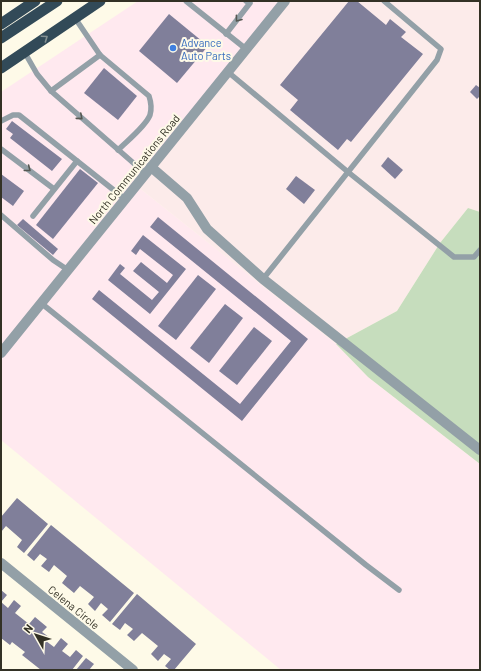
<svg xmlns="http://www.w3.org/2000/svg" width="481" height="671" font-family="Barlow,sans-serif">
  <style>
    .commercial { fill: #ffe9ef }
    .industrial { fill: #fcebea }
    .green { fill: #c6ddbd }
    .building { fill: #807f9a }
    .lines { fill: none; stroke-linecap: round; stroke-linejoin: round }
    .service { stroke: #93a0a7; stroke-width: 5.5 }
    .minor { stroke: #93a0a7; stroke-width: 10 }
    .trunk { stroke: #324a58; stroke-width: 11 }
    .oneway { stroke: #555852 }
    .oneway2 { stroke: #849092 }
    .shop-dot { fill: #3f7fe0; stroke: #fefae8; stroke-width: 1.5 }
    .labels { text-anchor: middle; dominant-baseline: central; stroke-width: 4; stroke-linejoin: round; paint-order: stroke }
    .shop-label { font-size: 11px; fill: #366cbe; stroke: #fefae8; text-anchor: start }
    .street-label { font-size: 11px; fill: #333125; stroke: #fefae8 }
  </style>
  <rect width="100%" height="100%" fill="#fefae8"/>
  <path class="commercial" d="M138,1H283L137,186L336,344L368,377L480,464V670H281L1,440V92Z"/>
  <path class="industrial" d="M283,1H480V212L468,208L440,243L397,311L336,344L137,186Z"/>
  <path class="green" d="M468,208L480,212V464L368,377L336,344L397,311L440,243Z"/>
  <g class="building">
    <path d="M349,1H357L386,25L390,19L406,32L401,37L423,54L351,142L347,139L338,150L290,110L298,100L280,85Z"/>
    <path d="M169,14L208,46L177,83L139,51Z"/>
    <path d="M104,68L137,96L118,120L84,93Z"/>
    <path d="M476,85L480,88V96L477,99L470,92Z"/>
    <path d="M12,121L62,159L52,171L10,138L13,134L6,129Z"/>
    <path d="M388,157L403,170L395,179L381,166Z"/>
    <path d="M80,169L98,183L53,239L36,225Z"/>
    <path d="M1,174L24,191L13,206L1,197Z"/>
    <path d="M296,176L315,190L304,204L286,189Z"/>
    <path d="M158,217L308,339L242,421L92,299L99,290L240,404L291,341L150,227Z"/>
    <path d="M23,219L58,249L53,255L17,225Z"/>
    <path d="M143,235L186,269L150,314L108,280L120,264L125,268L120,274L152,300L159,292L133,271L141,262L167,283L173,275L140,249L136,255L131,251Z"/>
    <path d="M198,275L216,289L176,340L158,326Z"/>
    <path d="M225,304L243,318L209,363L190,348Z"/>
    <path d="M254,327L272,341L237,385L219,371Z"/>
    <path d="M17,498L48,524L24,553L17,547L22,540L6,526L1,532V517Z"/>
    <path d="M51,525L134,593L110,622L102,615L108,609L101,603L95,611L88,604L94,597L80,586L74,593L62,583L67,576L54,565L49,572L41,566L47,559L40,554L34,561L27,555Z"/>
    <path d="M1,590L7,595L1,602L8,608L14,600L21,606L15,613L29,624L35,617L47,627L42,632L49,637L46,641L54,647L61,638L68,644L62,651L70,657L76,650L83,656L72,670H41L22,655L25,652L12,642L10,645L1,638Z"/>
    <path d="M137,594L196,644L174,670H170L165,666L171,659L164,654L158,661L151,654L158,646L142,633L134,641L127,635L133,629L125,623L120,630L112,624Z"/>
    <path d="M86,658L94,664L89,670H76Z"/>
  </g>
  <g class="lines">
    <g class="service">
      <path d="M186,1L246,49"/>
      <path d="M75,18L100,55L149,96C151,102 152,108 150,115C146,126 127,141 118,150"/>
      <path d="M226,34L250,3L246,1"/>
      <path d="M25,53L37,74L51,91L146,174"/>
      <path d="M228,72L348,172L454,257H474L480,250"/>
      <path d="M51,91L100,55"/>
      <path d="M1,121L13,115H19L125,199"/>
      <path d="M1,149L54,189"/>
      <path d="M1,215L53,260L68,270"/>
      <path d="M33,216L77,161"/>
      <path d="M263,279L437,60L441,49L384,1"/>
      <path d="M41,303L366,565L399,590"/>
    </g>
    <g class="minor">
      <path d="M151,167L187,198L207,229L263,279L480,450"/>
      <path d="M1,353L285,1"/>
      <path d="M1,563L133,670"/>
    </g>
    <g class="trunk">
      <path d="M1,24L35,1"/>
      <path d="M1,38L57,1"/>
      <path d="M1,68L100,1"/>
    </g>
  </g>
  <defs><path id="oneway-chevron" d="M-2-3.5L2.5 0L-2 3.5" fill="none" stroke-width="1.6" stroke-linecap="round" stroke-linejoin="round"/></defs>
  <g class="oneway">
    <use href="#oneway-chevron" transform="translate(238 19) rotate(127)"/>
    <use href="#oneway-chevron" transform="translate(80 117) rotate(41)"/>
    <use href="#oneway-chevron" transform="translate(28 169) rotate(38)"/>
  </g>
  <use class="oneway2" href="#oneway-chevron" transform="translate(45 38) rotate(-35)"/>
  <circle class="shop-dot" cx="173" cy="48" r="4"/>
  <g class="labels">
    <g class="shop-label">
      <text x="181" y="42">Advance<tspan x="181" dy="13">Auto Parts</tspan></text>
    </g>
    <g class="street-label">
      <text transform="translate(134 169) rotate(-51)">North Communications Road</text>
      <text transform="translate(74 607) rotate(39)">Celena Circle</text>
    </g>
  </g>
  <rect width="481" height="671" fill="none" stroke="#333125" stroke-width="4"/>
  <g transform="translate(36 635) rotate(309)" stroke="#fefae8" stroke-width="3" paint-order="stroke">
  <path d="M0-3L7 15L0 10L-7 15Z" fill="#333125"/>
  <text y="-6" font-size="11" font-weight="bold" text-anchor="middle" fill="#333125">N</text>
  </g>
</svg>
